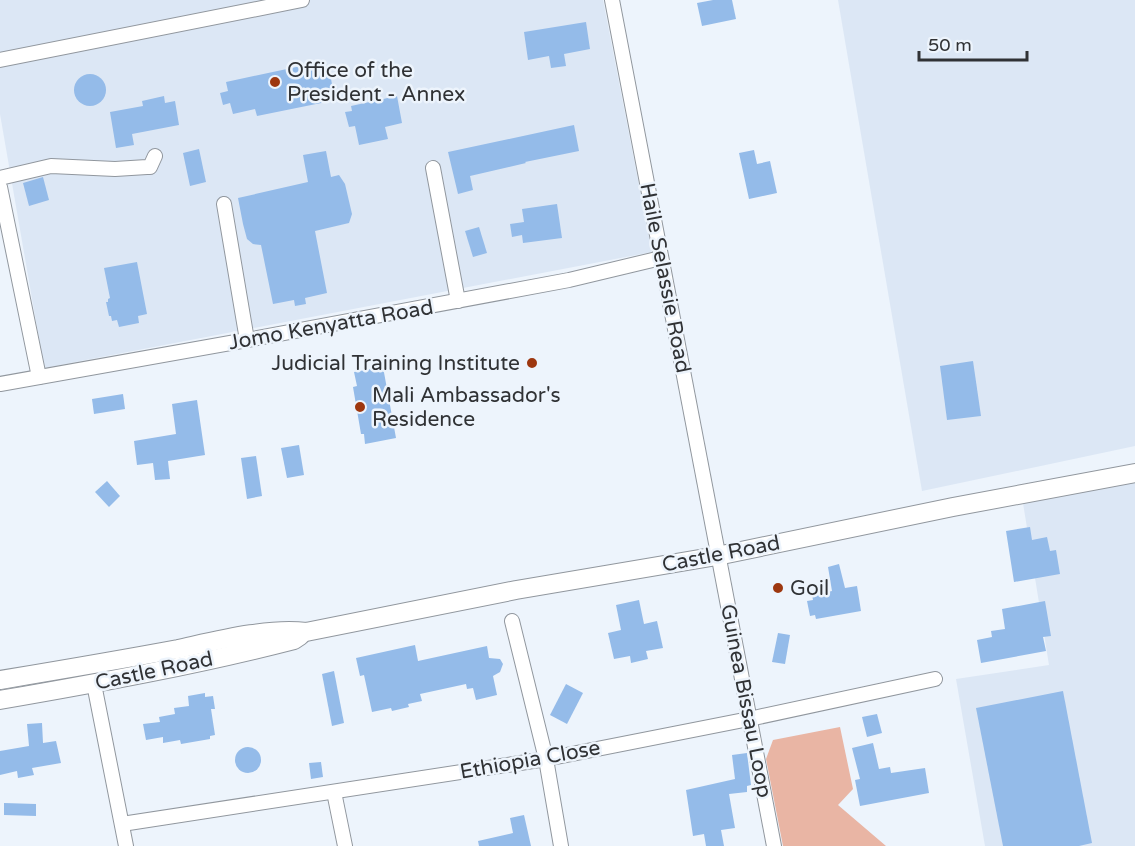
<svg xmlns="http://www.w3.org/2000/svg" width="1135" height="846" font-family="'Varela Round',sans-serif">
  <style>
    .built { fill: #dce7f5 }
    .green { fill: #e9b5a4 }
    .building { fill: #94bbe9 }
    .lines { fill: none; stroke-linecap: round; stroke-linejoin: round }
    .minor-casing { stroke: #91979e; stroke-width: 16 }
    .secondary-casing { stroke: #91979e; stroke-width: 20 }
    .minor { stroke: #fff; stroke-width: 14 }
    .secondary { stroke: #fff; stroke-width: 18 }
    .poi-dot { fill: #9d370f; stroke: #edf4fc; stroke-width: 2 }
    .labels { text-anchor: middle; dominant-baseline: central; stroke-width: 5; stroke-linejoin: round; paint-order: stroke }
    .poi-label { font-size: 21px; fill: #303235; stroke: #edf4fc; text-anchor: start }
    .street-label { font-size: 21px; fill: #303235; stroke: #edf4fc }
  </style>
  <rect width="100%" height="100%" fill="#edf4fc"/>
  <g class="built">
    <path d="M0,0H603L652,252L44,368L0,114Z"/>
    <path d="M838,0H1135V446L922,491Z"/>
    <path d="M1135,481V846H985L956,679L1049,665L1023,503Z"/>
  </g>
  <path class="green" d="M840,727L853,789L838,805L886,846H783L766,759L773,740Z"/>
  <g class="building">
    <path d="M713,0H732L736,19L702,26L697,3Z"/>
    <path d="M586,22L590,49L564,54L566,66L551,68L549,56L528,60L524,32Z"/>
    <path d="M315,63L318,76L330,73L333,90L324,91L326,102L257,116L255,109L233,114L230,103L223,105L220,93L228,91L226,82Z"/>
    <circle cx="90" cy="90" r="16"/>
    <path d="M164,96L165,103L175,101L179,125L132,134L134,145L116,148L110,112L143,106L142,101Z"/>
    <path d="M397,96L402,123L385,127L388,139L359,145L355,126L349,127L345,112L352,111L351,106Z"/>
    <path d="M574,125L579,151L525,162L526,163L470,176L473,190L458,194L448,152Z"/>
    <path d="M199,149L206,182L190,186L183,153Z"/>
    <path d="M754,150L757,164L770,161L777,193L749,199L739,153Z"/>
    <path d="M326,151L331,177L339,175L345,184L352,214L349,223L315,231L327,293L305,298L306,304L295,306L294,300L273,304L261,245L253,244L247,239L243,224L238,198L308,182L303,155Z"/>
    <path d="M43,177L49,200L29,206L23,183Z"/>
    <path d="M557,204L562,238L523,243L522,235L512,237L510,224L524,222L522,209Z"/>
    <path d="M479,227L487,253L473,257L465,231Z"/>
    <path d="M137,262L147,314L138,316L139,323L119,327L117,320L112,321L111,316H109L106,302H108V299L110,298L104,268Z"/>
    <path d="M973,361L981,416L947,420L940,366Z"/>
    <path d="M383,367L396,438L365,444L364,434H361L353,387L357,386L354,372Z"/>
    <path d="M123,394L125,409L94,414L92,399Z"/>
    <path d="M197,400L205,455L168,461L170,479L155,480L153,463L137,465L134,441L176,434L172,404Z"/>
    <path d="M299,445L304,475L287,478L281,448Z"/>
    <path d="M256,456L262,496L247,499L241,458Z"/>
    <path d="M107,481L120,496L109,507L95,492Z"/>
    <path d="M1030,527L1032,540L1047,537L1050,551L1056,550L1060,574L1014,582L1006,531Z"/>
    <path d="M839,564L845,588L857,586L861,611L816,619L815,615L810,616L807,601L813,600L812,595L832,591L828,567Z"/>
    <path d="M639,600L644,624L657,621L663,648L646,651L648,659L631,663L630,656L614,659L608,633L621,630L616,605Z"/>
    <path d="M1045,601L1051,636L1043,637L1046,651L981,663L977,640L992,637L991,631L1005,629L1002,609Z"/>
    <path d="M778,633L790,635L785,664L772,662Z"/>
    <path d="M415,645L418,661L487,646L489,658L500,659L503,664L500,672L493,676L497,695L476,700L473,688L467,689L466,684L420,694L422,701L408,704L409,707L392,711L391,708L372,712L364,675L360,676L356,658Z"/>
    <path d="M334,671L344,723L332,726L322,674Z"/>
    <path d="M566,684L583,693L567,724L550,715Z"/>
    <path d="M1063,691L1092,843L1079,846H1003L976,708Z"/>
    <path d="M205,693V697L213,696L215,709H211L215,735L210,736V739L181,744L180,740L163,743V737L146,740L143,724L160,722L159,717L175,714L174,708L189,706L188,696Z"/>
    <path d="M877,714L882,733L867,737L862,717Z"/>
    <path d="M42,723L43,743L56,741L61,763L32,768L34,775L18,778L17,771L0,775V751L29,746L27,724Z"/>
    <path d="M873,743L879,769L890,767L891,773L925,768L929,793L860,806L855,780L860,779L852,748Z"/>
    <circle cx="248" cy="760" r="13"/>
    <path d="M747,753L751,785L747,786V792L729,794L735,828L721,830L724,846H706L704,834L693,836L686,790L735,779L732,755Z"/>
    <path d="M321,762L323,777L311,779L309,763Z"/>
    <path d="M4,803L36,804V816L4,815Z"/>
    <path d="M524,815L531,846H479L478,841L513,833L510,818Z"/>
  </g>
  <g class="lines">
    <g class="minor-casing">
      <g id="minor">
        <path d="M612,0L774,846"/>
        <path d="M0,60L302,0"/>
        <path d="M433,168L458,301"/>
        <path d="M0,178L51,166L115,169L147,167H150L155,156"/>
        <path d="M0,187L39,377"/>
        <path d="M224,204L247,340"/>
        <path d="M0,384L247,340L569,280L661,258"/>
        <path d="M512,621L546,759L561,846"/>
        <path d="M94,684L126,846"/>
        <path d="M334,792L345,846"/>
        <path d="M122,824L546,759L749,719L935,679"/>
      </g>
    </g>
    <g class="secondary-casing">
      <g id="secondary">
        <path d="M0,680C60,670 119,660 178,649C215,641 269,627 306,632L516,590L717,556L953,507L1135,473"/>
        <path d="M0,700C98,683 197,665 294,640L300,636"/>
      </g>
    </g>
    <use href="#minor" class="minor"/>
    <use href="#secondary" class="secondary"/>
  </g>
  <g class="poi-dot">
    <circle cx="275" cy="82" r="6"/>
    <circle cx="532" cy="363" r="6"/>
    <circle cx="360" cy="407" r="6"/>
    <circle cx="778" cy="588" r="6"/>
  </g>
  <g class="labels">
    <g class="poi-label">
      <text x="287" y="70">Office of the<tspan x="287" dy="24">President - Annex</tspan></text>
      <text x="520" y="363" text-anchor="end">Judicial Training Institute</text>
      <text x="372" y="395">Mali Ambassador's<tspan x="372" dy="24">Residence</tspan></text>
      <text x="790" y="588">Goil</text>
    </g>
    <g class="street-label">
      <text transform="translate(665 278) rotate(79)">Haile Selassie Road</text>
      <text transform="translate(331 325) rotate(-10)">Jomo Kenyatta Road</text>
      <text transform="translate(721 554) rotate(-11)">Castle Road</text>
      <text transform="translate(154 671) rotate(-12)">Castle Road</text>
      <text transform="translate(746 701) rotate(79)">Guinea Bissau Loop</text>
      <text transform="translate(530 760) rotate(-10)">Ethiopia Close</text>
    </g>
  </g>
  <path d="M919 51v9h108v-9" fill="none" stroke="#303235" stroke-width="3"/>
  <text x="928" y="51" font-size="18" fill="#303235" stroke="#edf4fc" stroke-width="4.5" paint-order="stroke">50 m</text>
</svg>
